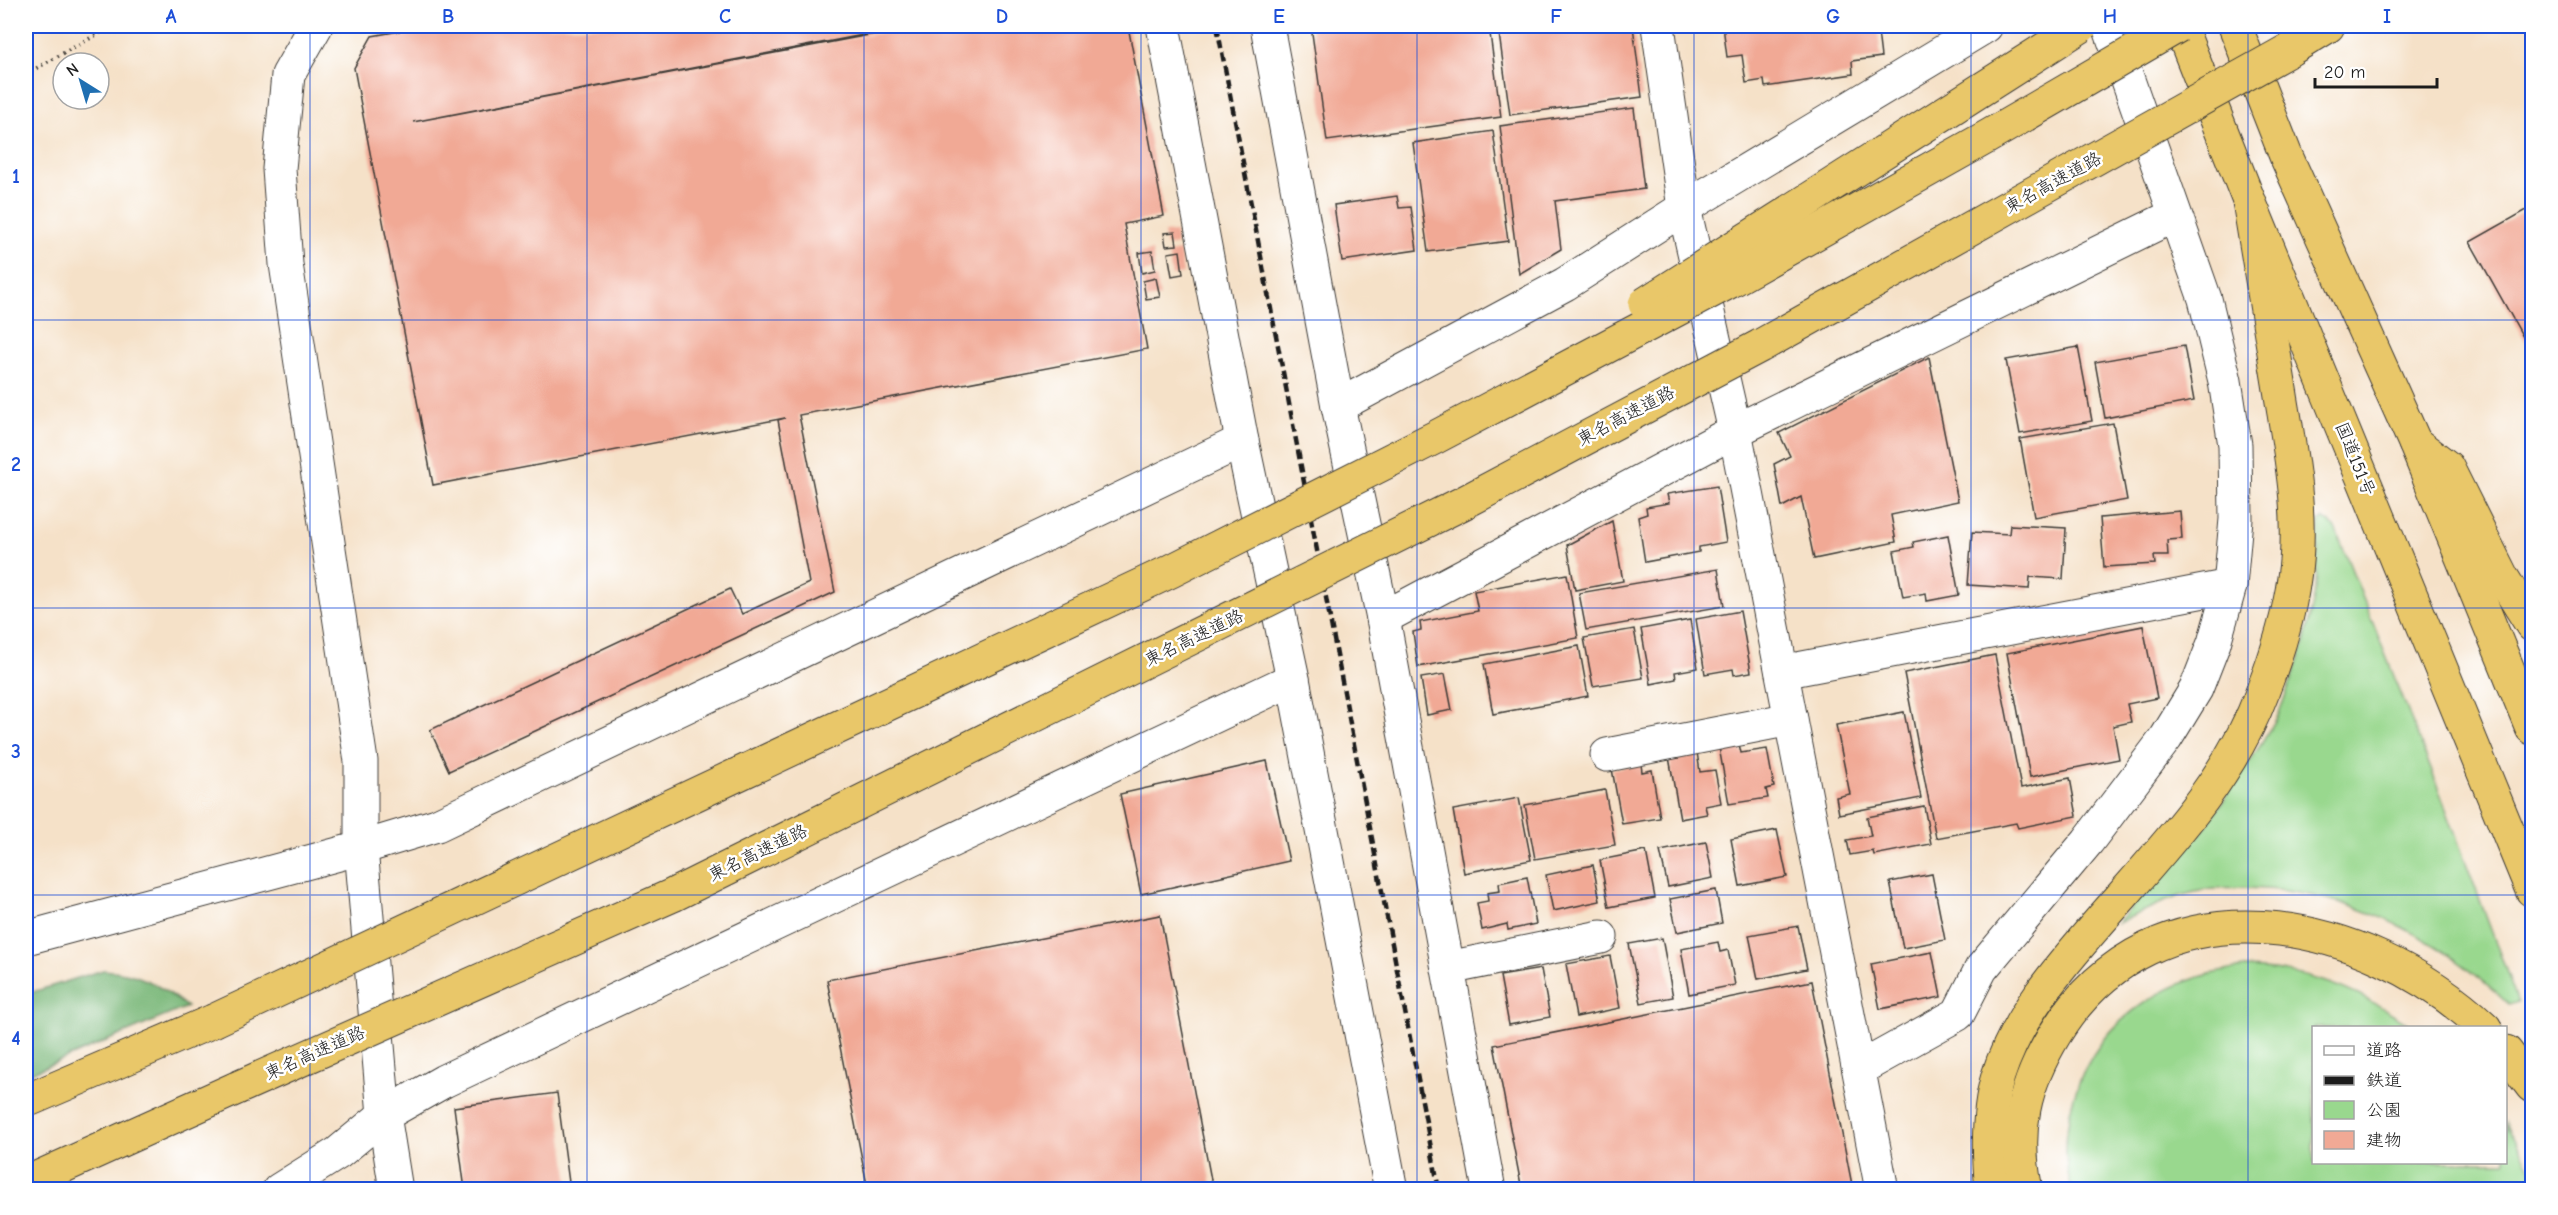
<svg xmlns="http://www.w3.org/2000/svg" width="2558" height="1215" font-family="'Comic Neue','Klee One',sans-serif">
  <style>
    .green { fill: #99d88e; stroke: #5a7a55; stroke-width: 1.5 }
    .forest { fill: #7ab879; stroke: #4b6a4a; stroke-width: 1.5 }
    .building { fill: #f1a995 }
    .lines { fill: none; stroke-linecap: round; stroke-linejoin: round }
    .minor-casing { stroke: #3d3a36; stroke-width: 35 }
    .tertiary-casing { stroke: #3d3a36; stroke-width: 35 }
    .trunk-casing { stroke: #3d3a36; stroke-width: 35 }
    .motorway-casing { stroke: #3d3a36; stroke-width: 35 }
    .path { stroke: #3d3a36; stroke-width: 4; stroke-dasharray: 1.5 4.5; stroke-linecap: butt }
    .minor { stroke: #fff; stroke-width: 33 }
    .tertiary { stroke: #fff; stroke-width: 33 }
    .trunk { stroke: #e9c769; stroke-width: 33 }
    .motorway { stroke: #e9c769; stroke-width: 33 }
    .rail { stroke: #1c1c1c; stroke-width: 4.5; stroke-dasharray: 9 4.5; stroke-linecap: butt }
    .motorway-bridge-casing { stroke: #3d3a36; stroke-width: 35; stroke-linecap: butt }
    .motorway-bridge { stroke: #e9c769; stroke-width: 33 }
    .grid { fill: none; stroke: #1d4ed8; stroke-width: 1.5; stroke-opacity: 0.55 }
    .labels { text-anchor: middle; dominant-baseline: central; stroke-width: 5; stroke-linejoin: round; paint-order: stroke }
    .street-label { font-size: 18px; fill: #1c1c1c; stroke: #fff }
    .neatline { fill: none; stroke: #1d4ed8; stroke-width: 2 }
    .grid-label { font-size: 20px; text-anchor: middle; font-weight: bold; fill: #1d4ed8 }
  </style>
  <rect width="100%" height="100%" fill="#fff"/>
  <filter id="ink" filterUnits="userSpaceOnUse"><feTurbulence type="fractalNoise" baseFrequency=".0167" numOctaves="2"/><feDisplacementMap in="SourceGraphic" scale="12" xChannelSelector="R" yChannelSelector="G"/><feConvolveMatrix kernelMatrix="1 2 1 2 8 2 1 2 1" color-interpolation-filters="sRGB"/></filter>
  <filter id="wash" filterUnits="userSpaceOnUse"><feTurbulence type="fractalNoise" baseFrequency=".008" numOctaves="4" result="noise"/><feDisplacementMap in="SourceGraphic" scale="24" xChannelSelector="R" yChannelSelector="G"/><feGaussianBlur stdDeviation="1.35" result="paint"/><feColorMatrix in="noise" values="0 0 0 0 0 0 0 0 0 0 0 0 0 0 0 0 0 1.4 0 .05"/><feComposite in="paint" operator="in"/></filter>
  <g filter="url(#wash)">
    <rect width="100%" height="100%" fill="#f5e1c8"/>
    <g class="green">
      <path d="M2323,519L2330,522L2336,530L2434,777L2518,1002L2509,1005C2438,934 2342,888 2241,888C2229,889 2216,888 2205,890C2173,895 2144,911 2116,924L2205,828L2262,743L2279,714L2304,645L2316,588L2319,522Z"/>
      <path d="M2245,968C2306,969 2363,992 2413,1027L2314,1028V1162H2506V1124L2532,1170V1189H2072C2064,1165 2065,1137 2070,1112C2089,1026 2160,977 2245,968Z"/>
    </g>
    <path class="forest" d="M103,970C140,972 159,985 187,1007L26,1075V994Z"/>
    <g id="blocks">
      <g class="building">
        <path d="M427,26L904,27L413,122L917,26H1128L1164,216L1124,224L1147,349L799,415L835,592L449,771L430,730L730,589L742,614L809,583L778,420L785,418L433,485L354,68L372,36Z"/>
        <path d="M1311,26H1489L1501,117L1327,141Z"/>
        <path d="M1498,26H1633L1642,97L1510,115Z"/>
        <path d="M1723,26H1911V27L1878,32L1881,57L1852,61L1853,74L1765,87L1764,80L1746,83L1742,55L1727,57Z"/>
        <path d="M1634,108L1644,189L1555,201L1561,249L1519,274L1500,126Z"/>
        <path d="M1493,131L1508,241L1428,252L1413,143Z"/>
        <path d="M1397,196L1399,208L1411,207L1417,250L1342,261L1334,205Z"/>
        <path d="M2532,207V353L2470,242Z"/>
        <path d="M1175,232L1177,245L1166,246L1164,233Z"/>
        <path d="M1152,251L1155,270L1142,273L1139,253Z"/>
        <path d="M1180,251L1183,274L1172,276L1168,253Z"/>
        <path d="M1156,278L1160,297L1146,299L1143,281Z"/>
        <path d="M2184,346L2194,401L2105,418L2095,362Z"/>
        <path d="M2078,347L2092,421L2020,434L2006,360Z"/>
        <path d="M1929,357L1958,501L1891,515L1896,542L1814,559L1801,497L1782,507L1774,464L1790,456L1779,433Z"/>
        <path d="M2113,423L2127,500L2034,517L2020,439Z"/>
        <path d="M1717,486L1726,542L1699,547V552L1645,562L1638,517L1647,514L1646,507L1669,503L1667,494Z"/>
        <path d="M2180,511L2182,539L2167,540L2168,556H2154L2155,564L2104,567L2100,518Z"/>
        <path d="M1612,521L1623,581L1575,590L1567,545Z"/>
        <path d="M2010,525L2066,528L2063,579L2030,577L2029,589L1968,585L1972,532L2009,534Z"/>
        <path d="M1948,535L1959,595L1927,601L1926,593L1903,597L1894,551L1914,547L1913,542Z"/>
        <path d="M1718,569L1724,606L1586,630L1579,593Z"/>
        <path d="M1567,574L1578,638L1418,667L1413,632L1421,630L1420,622L1478,611L1474,591Z"/>
        <path d="M1740,611L1751,672L1734,675L1733,669L1705,674L1696,619Z"/>
        <path d="M1690,620L1698,668L1675,672L1676,679L1651,684L1641,629Z"/>
        <path d="M2143,626L2157,698L2127,704L2131,722L2113,726L2119,759L2030,777L2007,653Z"/>
        <path d="M1634,629L1643,678L1593,686L1584,638Z"/>
        <path d="M1579,646L1588,696L1493,714L1484,664Z"/>
        <path d="M1995,655L2021,788L2070,778L2077,816L2018,828L2016,823L1936,838L1904,673Z"/>
        <path d="M1445,674L1452,710L1427,715L1421,678Z"/>
        <path d="M1904,712L1921,798L1839,814L1836,797L1850,794L1836,725Z"/>
        <path d="M1739,744L1741,753L1767,749L1774,787L1766,789L1768,798L1729,804L1719,747Z"/>
        <path d="M1697,752L1700,772L1715,770L1721,803L1705,806L1707,814L1680,819L1669,757Z"/>
        <path d="M1267,761L1289,861L1141,894L1120,794Z"/>
        <path d="M1641,764L1642,772L1652,770L1660,818L1622,824L1612,769Z"/>
        <path d="M1605,790L1615,845L1535,859L1525,805Z"/>
        <path d="M1519,798L1531,860L1464,873L1453,810Z"/>
        <path d="M1924,806L1931,844L1874,855L1873,851L1850,855L1847,840L1871,836L1867,817Z"/>
        <path d="M1777,830L1787,877L1740,886L1731,839Z"/>
        <path d="M1706,842L1713,878L1668,887L1660,851Z"/>
        <path d="M1646,851L1655,898L1609,907L1600,860Z"/>
        <path d="M1593,865L1600,901L1553,911L1546,875Z"/>
        <path d="M1932,874L1945,940L1903,948L1890,882Z"/>
        <path d="M1527,877L1536,924L1508,930L1507,924L1482,930L1477,903L1488,901L1487,893L1500,891L1499,883Z"/>
        <path d="M1716,890L1722,923L1677,932L1670,899Z"/>
        <path d="M1160,915L1213,1190H868L827,980Z"/>
        <path d="M1798,926L1807,969L1758,979L1749,935Z"/>
        <path d="M1662,938L1673,997L1641,1003L1629,944Z"/>
        <path d="M1718,942L1720,952L1728,950L1735,985L1689,994L1681,949Z"/>
        <path d="M1932,952L1941,997L1880,1009L1871,964Z"/>
        <path d="M1610,956L1620,1008L1576,1017L1566,964Z"/>
        <path d="M1541,969L1550,1017L1509,1025L1500,976Z"/>
        <path d="M1812,981L1853,1190H1522L1494,1045Z"/>
        <path d="M557,1093L570,1190H465L454,1107Z"/>
      </g>
    </g>
  </g>
  <g filter="url(#ink)">
    <use href="#blocks" fill-opacity="0" stroke="#3d3a36" stroke-width="1.5"/>
    <g class="lines">
      <g class="minor-casing">
        <g id="minor">
          <path d="M1267,26L1338,406L1383,618L1489,1190"/>
          <path d="M1658,26L1684,208L1735,431L1882,1190"/>
          <path d="M1338,406L1565,284L1684,208L1986,26"/>
          <path d="M1383,618L1735,431L2175,215"/>
          <path d="M1782,672L2230,586"/>
          <path d="M1607,755L1791,719"/>
          <path d="M26,938L361,848L437,825L1242,441"/>
          <path d="M1448,968L1601,937"/>
          <path d="M1859,1069L1958,1014L1981,969L2088,841L2166,738L2196,689L2214,643L2230,586L2236,519L2235,445L2225,381L2205,299L2109,26"/>
          <path d="M279,1190L338,1153L384,1115L444,1081L1293,679"/>
        </g>
      </g>
      <g class="tertiary-casing">
        <g id="tertiary">
          <path d="M316,26L288,75L279,169L286,264L361,761V848L384,1115L396,1190"/>
          <path d="M1163,26L1242,441L1293,679L1391,1190"/>
        </g>
      </g>
      <g class="trunk-casing">
        <g id="trunk">
          <path d="M2180,26L2249,201L2532,890"/>
          <path d="M2235,26L2286,156L2415,443L2532,728"/>
        </g>
      </g>
      <g class="motorway-casing">
        <g id="motorway">
          <path d="M2289,50L2328,26"/>
          <path d="M2415,443L2447,467L2502,577L2532,625"/>
          <path d="M2506,1052L2532,1086"/>
          <path d="M26,1101L213,1021"/>
          <path d="M26,1183L237,1088"/>
          <path d="M1992,1190C1988,1152 1987,1112 1998,1076C2017,1016 2058,969 2099,922C2160,852 2229,782 2262,693C2276,657 2289,616 2294,578C2304,514 2289,447 2279,383C2269,322 2259,261 2249,201"/>
          <path d="M2026,1190C2013,1130 2024,1085 2055,1034C2156,871 2364,915 2485,1028"/>
        </g>
      </g>
      <path class="path" d="M26,74L112,26"/>
      <use href="#minor" class="minor"/>
      <use href="#tertiary" class="tertiary"/>
      <use href="#trunk" class="trunk"/>
      <use href="#motorway" class="motorway"/>
      <path class="rail" d="M1217,26L1439,1190"/>
      <g class="motorway-bridge-casing">
        <g id="motorway-bridge">
          <path d="M1645,304L2081,26"/>
          <path d="M213,1021L1171,571L1436,437L1729,282L1987,137L2178,26"/>
          <path d="M237,1088L673,895L1463,503L1760,346L2289,50"/>
        </g>
      </g>
      <use href="#motorway-bridge" class="motorway-bridge"/>
    </g>
  </g>
  <path class="grid" d="M310,26V1190M587,26V1190M864,26V1190M1141,26V1190M1417,26V1190M1694,26V1190M1971,26V1190M2248,26V1190M26,320H2532M26,608H2532M26,895H2532"/>
  <g class="labels">
    <g class="street-label">
      <text transform="translate(2053 183) rotate(-29)">東名高速道路</text>
      <text transform="translate(1626 416) rotate(-28)">東名高速道路</text>
      <text transform="translate(2355 459) rotate(68)">国道151号</text>
      <text transform="translate(1194 638) rotate(-26)">東名高速道路</text>
      <text transform="translate(758 853) rotate(-26)">東名高速道路</text>
      <text transform="translate(315 1053) rotate(-24)">東名高速道路</text>
    </g>
  </g>
  <rect width="2558" height="1215" fill="none" stroke="#fff" stroke-width="66"/>
  <rect x="2312" y="1026" width="195" height="138" fill="#ffffff" stroke="#a4a4a4" stroke-width="1.5"/>
  <rect x="2324" y="1046" width="30" height="9" fill="#ffffff" stroke="#a4a4a4" stroke-width="1.5"/>
  <text x="2366" y="1056" font-size="18" fill="#1c1c1c">道路</text>
  <rect x="2324" y="1076" width="30" height="9" fill="#1c1c1c" stroke="#a4a4a4" stroke-width="1.5"/>
  <text x="2366" y="1086" font-size="18" fill="#1c1c1c">鉄道</text>
  <rect x="2324" y="1101" width="30" height="18" fill="#99d88e" stroke="#a4a4a4" stroke-width="1.5"/>
  <text x="2366" y="1116" font-size="18" fill="#1c1c1c">公園</text>
  <rect x="2324" y="1131" width="30" height="18" fill="#f1a995" stroke="#a4a4a4" stroke-width="1.5"/>
  <text x="2366" y="1146" font-size="18" fill="#1c1c1c">建物</text>
  <g transform="translate(81 81) rotate(323)"><circle r="28" fill="#ffffff" stroke="#a4a4a4" stroke-width="1.5"/>
  <path d="M0-4.5L10 22L0 15L-10 22Z" fill="#1f6fb2"/>
  <text y="-9" font-size="16" font-weight="bold" text-anchor="middle" fill="#1c1c1c">N</text>
  </g>
  <path d="M2315 78v9h122v-9" fill="none" stroke="#1c1c1c" stroke-width="3"/>
  <text x="2324" y="78" font-size="18" fill="#1c1c1c" stroke="#ffffff" stroke-width="4.5" paint-order="stroke">20 m</text>
  <rect x="33" y="33" width="2492" height="1149" class="neatline"/>
  <g class="grid-label">
    <text x="171" y="23">A</text>
    <text x="448" y="23">B</text>
    <text x="725" y="23">C</text>
    <text x="1002" y="23">D</text>
    <text x="1279" y="23">E</text>
    <text x="1556" y="23">F</text>
    <text x="1833" y="23">G</text>
    <text x="2110" y="23">H</text>
    <text x="2387" y="23">I</text>
    <text x="16" y="183">1</text>
    <text x="16" y="471">2</text>
    <text x="16" y="758">3</text>
    <text x="16" y="1045">4</text>
  </g>
</svg>
